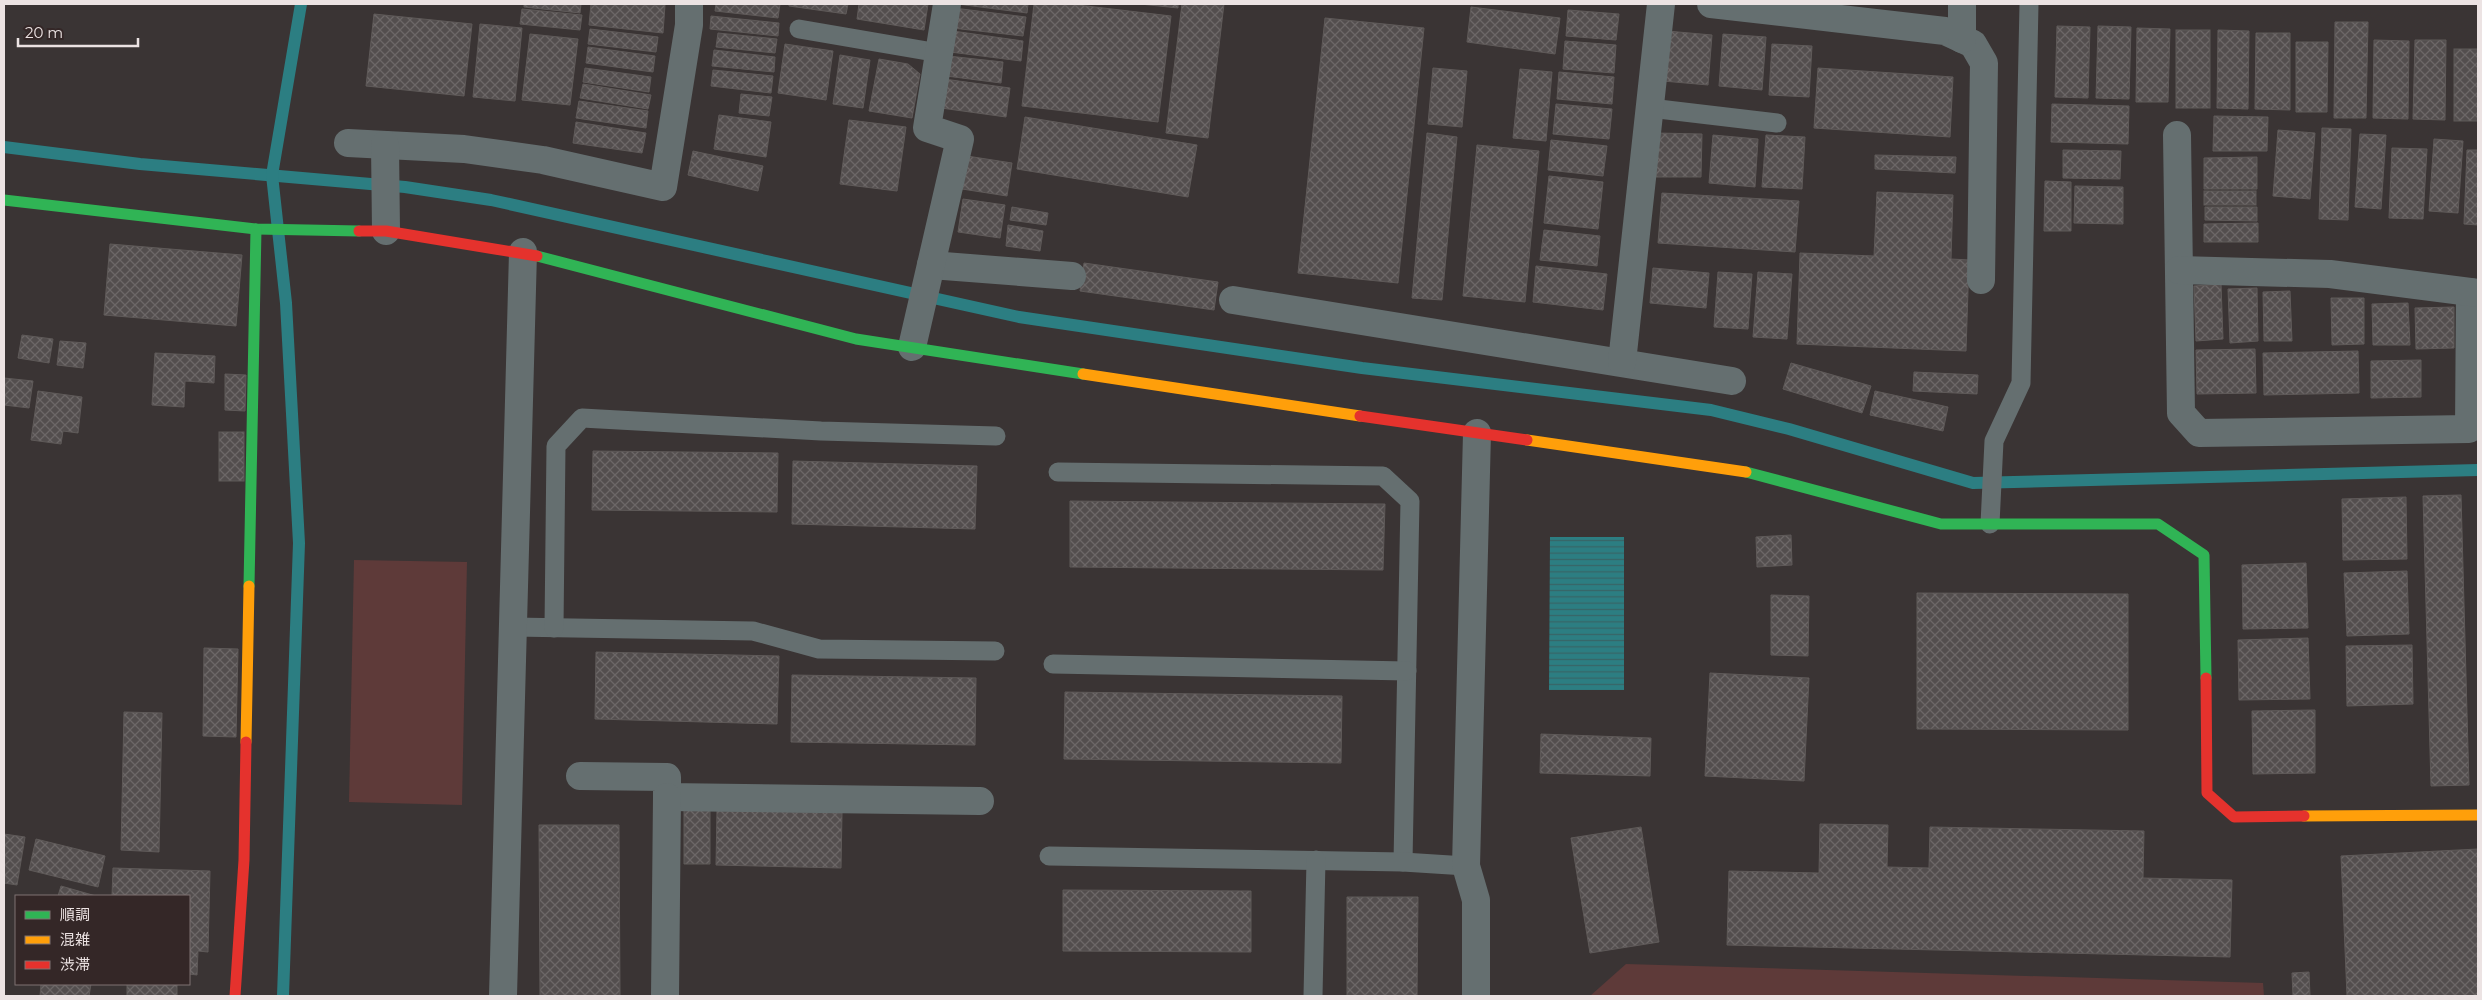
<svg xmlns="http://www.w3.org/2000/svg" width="2482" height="1000" font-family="Montserrat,'Noto Sans JP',sans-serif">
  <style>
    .garden { fill: #5e3a39 }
    .water { fill: url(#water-rules) }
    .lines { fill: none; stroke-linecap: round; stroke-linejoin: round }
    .stream { stroke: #2c7e82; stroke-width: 12 }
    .building { fill: url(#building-cross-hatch); stroke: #5f5a59 }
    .lane { stroke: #656f70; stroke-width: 19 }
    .street { stroke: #656f70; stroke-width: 28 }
    .fast { stroke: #30b455; stroke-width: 11 }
    .slow { stroke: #ff9f0a; stroke-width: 11 }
    .jam { stroke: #e5322d; stroke-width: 11 }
  </style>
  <defs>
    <pattern id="water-rules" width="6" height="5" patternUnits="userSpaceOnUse" patternTransform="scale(1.25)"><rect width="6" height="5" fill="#2c7e82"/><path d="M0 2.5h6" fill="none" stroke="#386466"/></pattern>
    <pattern id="building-cross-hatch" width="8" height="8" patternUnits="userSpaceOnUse" patternTransform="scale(1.25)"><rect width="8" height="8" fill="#534e4e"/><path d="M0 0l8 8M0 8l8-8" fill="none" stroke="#6c6767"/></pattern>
  </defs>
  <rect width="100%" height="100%" fill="#3a3434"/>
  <g class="garden">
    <path d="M354,560L467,562L462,805L349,802Z"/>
    <path d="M1626,964L2263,983L2264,996H1590Z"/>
  </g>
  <path class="water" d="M1550,537H1624V690H1549Z"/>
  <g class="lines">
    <g class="stream">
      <path d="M4,147L140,164L405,187L491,200L1019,317L1362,368L1711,410L1789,429L1973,483L2478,470"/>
      <path d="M283,996L299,543L286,303L272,175L301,4"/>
    </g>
  </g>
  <g class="building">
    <path d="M524,4H581L580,13L524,7Z"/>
    <path d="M591,4L665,5L663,33L589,25Z"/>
    <path d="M716,4H780L778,18L715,11Z"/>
    <path d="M789,4H848L846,14L789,6Z"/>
    <path d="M859,4H928L924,30L857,19Z"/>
    <path d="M957,4H1028L1027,13Z"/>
    <path d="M1034,4H1070L1171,16L1158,122L1022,106Z"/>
    <path d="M1140,4H1178V8Z"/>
    <path d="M1182,4H1224L1208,138L1166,133Z"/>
    <path d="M1471,7L1560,18L1555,54L1467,42Z"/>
    <path d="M954,8L1026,17L1023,36L952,28Z"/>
    <path d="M522,9L582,15L580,30L520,24Z"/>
    <path d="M1568,10L1619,14L1616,40L1566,36Z"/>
    <path d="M374,14L472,24L464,96L366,86Z"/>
    <path d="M711,16L779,23L778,36L710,29Z"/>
    <path d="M1325,18L1424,28L1398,283L1298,273Z"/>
    <path d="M2335,22H2368L2366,118H2334Z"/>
    <path d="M480,24L522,28L515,101L473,97Z"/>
    <path d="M2057,26L2090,27L2088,98L2055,97Z"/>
    <path d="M2098,26L2131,27L2129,99L2096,98Z"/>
    <path d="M2137,28L2170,29L2168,102H2136Z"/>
    <path d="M590,29L658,37L656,52L588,44Z"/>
    <rect x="2176" y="30" width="34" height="78"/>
    <path d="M2218,30L2249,31L2248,109L2217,108Z"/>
    <path d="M953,31L1023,41L1021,61L950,52Z"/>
    <path d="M1667,31L1712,35L1708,85L1663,81Z"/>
    <path d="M718,33L777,39L775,53L716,47Z"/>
    <path d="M2256,33H2290V110L2255,109Z"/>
    <path d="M530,34L578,39L570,105L522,100Z"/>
    <path d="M1723,34L1766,37L1762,90L1719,86Z"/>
    <path d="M2374,40L2409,41L2408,119L2373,118Z"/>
    <path d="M2415,40H2446L2445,120L2413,119Z"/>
    <path d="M1565,41L1616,45L1614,73L1563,69Z"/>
    <path d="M2296,42H2328L2327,112H2296Z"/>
    <path d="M785,44L833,51L826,100L778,93Z"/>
    <path d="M1772,44L1812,46L1809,97L1769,95Z"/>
    <path d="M588,47L655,56L653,72L586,63Z"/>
    <rect x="2454" y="49" width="24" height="72"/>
    <path d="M714,50L775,57L774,72L712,66Z"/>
    <path d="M840,55L870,60L863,108L833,104Z"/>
    <path d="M948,56L1003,62L1001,83L946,76Z"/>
    <path d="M879,59L908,64L920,74L912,118L869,111Z"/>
    <path d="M585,68L651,77L649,92L583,82Z"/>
    <path d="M1433,68L1467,71L1462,127L1428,124Z"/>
    <path d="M1818,68L1953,77L1950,137L1814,128Z"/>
    <path d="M1520,69L1552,72L1546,141L1513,138Z"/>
    <path d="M713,70L773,76L771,93L711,86Z"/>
    <path d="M1559,72L1614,77L1612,104L1557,99Z"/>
    <path d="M944,79L1010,88L1006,117L941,108Z"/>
    <path d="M583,84L651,95L648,109L580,98Z"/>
    <path d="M741,94L772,97L769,116L739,113Z"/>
    <path d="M579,101L648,111L646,128L576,118Z"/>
    <path d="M1556,104L1612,109L1609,139L1553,134Z"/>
    <path d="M2052,104L2129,106L2128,144L2051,142Z"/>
    <path d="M719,115L771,122L766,157L714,149Z"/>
    <path d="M2214,116L2268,117L2267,151H2213Z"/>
    <path d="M1025,117L1197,145L1188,197L1017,169Z"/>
    <path d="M849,120L906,127L897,191L840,184Z"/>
    <path d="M576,122L646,133L642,153L573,143Z"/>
    <path d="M2322,128L2351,129L2348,220L2319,219Z"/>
    <path d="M2278,130L2315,133L2310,199L2273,196Z"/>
    <path d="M1427,133L1457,137L1442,300L1412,298Z"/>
    <path d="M1657,133L1702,134L1701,177H1656Z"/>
    <path d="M2360,134L2386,135L2381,209L2355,207Z"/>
    <path d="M1713,135L1758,139L1755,187L1709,183Z"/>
    <path d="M1766,135L1805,137L1802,189L1762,187Z"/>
    <path d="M2434,139L2463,141L2458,213L2429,211Z"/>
    <path d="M1551,140L1607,146L1603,176L1548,170Z"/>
    <path d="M1477,145L1539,151L1525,302L1463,296Z"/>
    <path d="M2392,148L2427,149L2423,219L2389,218Z"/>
    <path d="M2063,150L2121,151L2120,179L2063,178Z"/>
    <path d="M2467,150H2478V225L2464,224Z"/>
    <path d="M693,151L763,166L758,191L688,175Z"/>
    <path d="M1875,155L1956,157L1955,173L1875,169Z"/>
    <path d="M967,156L1012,163L1007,196L962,189Z"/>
    <path d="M2257,157V189H2204V158Z"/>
    <path d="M1549,176L1603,182L1598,229L1544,223Z"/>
    <path d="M2045,181L2071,182V231H2044Z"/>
    <path d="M2075,186L2123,187V224L2074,223Z"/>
    <rect x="2204" y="191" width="52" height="14"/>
    <path d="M1877,192L1953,195L1951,259L1969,260L1966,351L1797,344L1800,253L1874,256Z"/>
    <path d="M1662,193L1799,201L1795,252L1658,243Z"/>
    <path d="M963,199L1005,205L1000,238L958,232Z"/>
    <path d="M1012,207L1048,213L1046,225L1010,220Z"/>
    <path d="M2205,207H2257V221L2205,220Z"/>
    <path d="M2258,223V242H2204V224Z"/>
    <path d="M1008,225L1043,231L1040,251L1006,246Z"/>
    <path d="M1544,230L1600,236L1597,266L1540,260Z"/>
    <path d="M110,244L242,255L236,326L104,315Z"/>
    <path d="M1084,263L1218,282L1214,310L1080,291Z"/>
    <path d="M1536,266L1607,274L1603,310L1533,302Z"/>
    <path d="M1653,268L1709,273L1706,308L1650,303Z"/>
    <path d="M1718,272L1752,274L1748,329L1714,327Z"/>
    <path d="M1758,272L1792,274L1787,339L1753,337Z"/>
    <path d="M2221,284L2223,339L2196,341L2194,286Z"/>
    <path d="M2257,288L2258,341L2230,343L2228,289Z"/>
    <path d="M2290,291L2292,341H2264L2263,292Z"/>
    <path d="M2331,298H2364V344L2332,345Z"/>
    <path d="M2408,303L2410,345H2373L2372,304Z"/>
    <path d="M2454,307V348L2416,349L2415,308Z"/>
    <path d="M22,335L53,339L49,363L18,358Z"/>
    <path d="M60,341L86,343L83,368L57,365Z"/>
    <path d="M2255,349L2256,393L2197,394L2196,350Z"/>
    <path d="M2358,351L2359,393L2264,395L2263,353Z"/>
    <path d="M155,353L215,356L214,383L185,381L184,407L152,405Z"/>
    <path d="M2421,360V397L2371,398V361Z"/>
    <path d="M1791,363L1871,386L1862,413L1783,389Z"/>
    <path d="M1914,372L1978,375L1977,394L1913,391Z"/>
    <path d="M225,374L246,375L245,411L225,410Z"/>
    <path d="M4,378L33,381L29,408L4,405Z"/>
    <path d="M38,391L82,397L78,433L63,431L61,444L31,440Z"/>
    <path d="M1875,391L1948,407L1943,431L1870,415Z"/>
    <rect x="219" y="432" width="25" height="49"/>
    <path d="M593,451L778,453L777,512L592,510Z"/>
    <path d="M793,461L977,466L975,529L792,524Z"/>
    <path d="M2461,495L2469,785L2431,786L2423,496Z"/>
    <path d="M2406,497L2407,559L2343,560L2342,499Z"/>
    <path d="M1070,501L1385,504L1383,570L1070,567Z"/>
    <path d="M1791,535L1792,565L1757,567L1756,537Z"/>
    <path d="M2306,563L2308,628L2243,629L2242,565Z"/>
    <path d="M2407,571L2409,634L2347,636L2344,573Z"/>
    <path d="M1917,593L2128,594V730L1917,729Z"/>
    <path d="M1771,595L1809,596L1808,656L1771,655Z"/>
    <path d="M2308,638L2310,699L2239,700L2238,640Z"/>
    <path d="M2412,645L2413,704L2347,706L2346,646Z"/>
    <path d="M204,648L238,649L236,737L203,736Z"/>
    <path d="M596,652L779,656L777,724L595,719Z"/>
    <path d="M1710,673L1809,678L1804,781L1705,776Z"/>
    <path d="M792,675L976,678L975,745L791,742Z"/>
    <path d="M1065,692L1342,696L1341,763L1064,759Z"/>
    <path d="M2315,710V773L2253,774L2252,711Z"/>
    <path d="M124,712L162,713L159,852L121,850Z"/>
    <path d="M1541,734L1651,738L1650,776L1540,773Z"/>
    <path d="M710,806V864H684V807Z"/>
    <path d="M717,810L842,813L841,868L716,865Z"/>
    <path d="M1820,824L1888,825L1887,867L1929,868L1930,827L2144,831L2143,878L2232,880L2230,957L1727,945L1729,871L1819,873Z"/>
    <path d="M539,825H619L620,996H540Z"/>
    <path d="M1641,827L1659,942L1590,953L1571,838Z"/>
    <path d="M4,834L25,837L17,885L4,883Z"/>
    <path d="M36,839L105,856L98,887L29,870Z"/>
    <path d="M2478,849V996H2347L2341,856Z"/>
    <path d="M113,868L210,871L208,952L198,951L197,975L189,974V896H112Z"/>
    <path d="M61,886L96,896H58Z"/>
    <path d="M1063,890L1251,891V952L1063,951Z"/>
    <path d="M1347,897H1418L1417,996H1347Z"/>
    <path d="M2309,972L2310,996H2293L2292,973Z"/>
    <path d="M41,984H91L89,996H40Z"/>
    <rect x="127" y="984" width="50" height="12"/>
  </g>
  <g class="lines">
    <g class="lane">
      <path d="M799,29L939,53"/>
      <path d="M1650,108L1777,123"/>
      <path d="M1058,472L1383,476L1410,501L1403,862"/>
      <path d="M1990,524L1994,441L2021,383L2029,4"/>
      <path d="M513,627L753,631L819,649L995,651"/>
      <path d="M554,628L556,446L582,418L821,431L996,436"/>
      <path d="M1053,664L1407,671"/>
      <path d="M1049,856L1403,862L1466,866"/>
      <path d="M1313,996L1316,860"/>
    </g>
    <g class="street">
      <path d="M1711,4L1945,31L1973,44L1984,63L1981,280"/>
      <path d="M1962,39V4"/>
      <path d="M2177,135L2181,413L2199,433L2469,429L2470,292"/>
      <path d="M348,143L464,149L543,160L663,187L689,25V4"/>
      <path d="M385,145L386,231"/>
      <path d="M931,265L1072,276"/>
      <path d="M2179,270L2330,274L2478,293"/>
      <path d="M1233,300L1732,381"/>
      <path d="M912,347L960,139L927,128L947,4"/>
      <path d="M1622,362L1661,4"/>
      <path d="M580,776L667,777V797L980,801"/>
      <path d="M503,996L523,252"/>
      <path d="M665,996L667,797"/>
      <path d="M1476,996V900L1466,866L1477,433"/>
    </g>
    <g class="fast">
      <path d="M4,200L256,229L359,231"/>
      <path d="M537,256L856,339L1083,374"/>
      <path d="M1746,472L1941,524H2158L2204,555L2206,678"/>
      <path d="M249,586L256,229"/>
    </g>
    <g class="slow">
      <path d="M1083,374L1360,416"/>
      <path d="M1527,440L1746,472"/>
      <path d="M246,742L249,586"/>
      <path d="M2304,816L2478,815"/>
    </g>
    <g class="jam">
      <path d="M359,231H386L537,256"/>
      <path d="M1360,416L1527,440"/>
      <path d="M2206,678L2207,793L2234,817L2304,816"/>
      <path d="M235,996L244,860L246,742"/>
    </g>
  </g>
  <rect width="2482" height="1000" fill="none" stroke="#ece3e3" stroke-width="10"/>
  <rect x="15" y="895" width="175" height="90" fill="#342727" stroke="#7e7272"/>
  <rect x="25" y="911" width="25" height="8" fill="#30b455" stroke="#7e7272"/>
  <text x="60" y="920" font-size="15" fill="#ece3e3">順調</text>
  <rect x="25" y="936" width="25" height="8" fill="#ff9f0a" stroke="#7e7272"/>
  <text x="60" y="945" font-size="15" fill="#ece3e3">混雑</text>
  <rect x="25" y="961" width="25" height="8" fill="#e5322d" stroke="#7e7272"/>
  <text x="60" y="970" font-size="15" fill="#ece3e3">渋滞</text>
  <path d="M18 38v8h120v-8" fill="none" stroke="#ece3e3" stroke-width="2.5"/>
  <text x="25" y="38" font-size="15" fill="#ece3e3" stroke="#342727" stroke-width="4" paint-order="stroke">20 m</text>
</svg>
